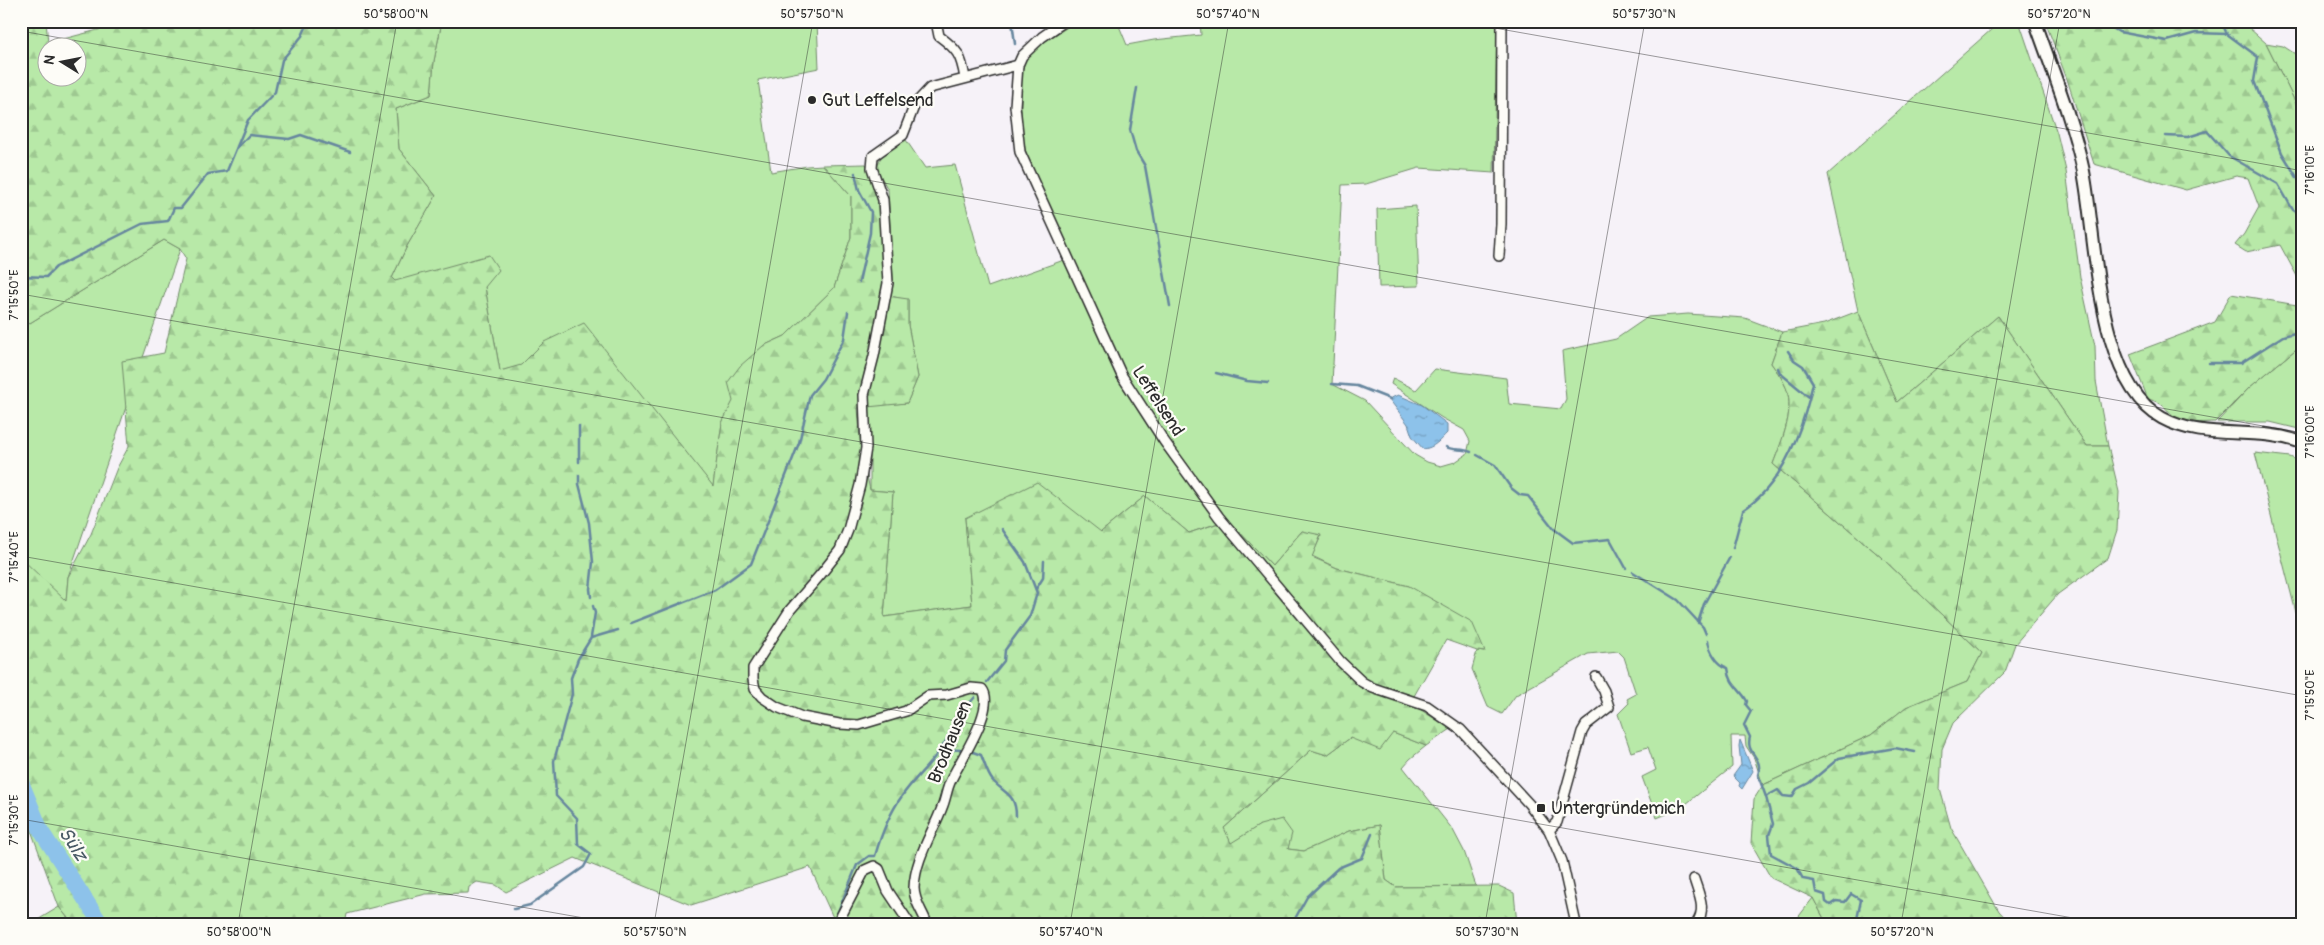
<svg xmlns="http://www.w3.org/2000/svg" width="2324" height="945" font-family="Pangolin,sans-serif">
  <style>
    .green { fill: #b8e9a8; stroke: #728a6a }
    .forest { fill: url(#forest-firs); stroke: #728a6a; fill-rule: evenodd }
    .water { fill: url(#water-ripples); stroke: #66869e }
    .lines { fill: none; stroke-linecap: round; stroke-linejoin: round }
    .stream { stroke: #66869e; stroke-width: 2.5 }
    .river { stroke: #8dc2ea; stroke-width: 16 }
    .minor-casing { stroke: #2b2b2b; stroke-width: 12 }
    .tertiary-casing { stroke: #2b2b2b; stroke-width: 15 }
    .minor { stroke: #fdfcf7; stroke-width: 9 }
    .tertiary { stroke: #fdfcf7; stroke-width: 11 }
    .ticks { fill: none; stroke: #2b2b2b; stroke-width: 1; stroke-opacity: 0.45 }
    .poi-dot { fill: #2b2b2b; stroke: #fdfcf7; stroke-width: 2 }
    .labels { text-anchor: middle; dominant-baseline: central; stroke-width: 4.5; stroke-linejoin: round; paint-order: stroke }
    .poi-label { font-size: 18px; fill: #2b2b2b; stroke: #fdfcf7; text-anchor: start }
    .street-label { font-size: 18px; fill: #2b2b2b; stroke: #fdfcf7 }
    .water-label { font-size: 19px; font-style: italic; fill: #485864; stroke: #fdfcf7 }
    .neatline { fill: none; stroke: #2b2b2b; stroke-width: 2 }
    .ticks-label { font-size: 12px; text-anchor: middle; fill: #2b2b2b }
  </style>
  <defs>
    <pattern id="forest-firs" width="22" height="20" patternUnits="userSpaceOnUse" patternTransform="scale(1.25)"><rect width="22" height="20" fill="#b8e9a8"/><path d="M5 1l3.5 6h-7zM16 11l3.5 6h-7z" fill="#9ec891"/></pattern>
    <pattern id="water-ripples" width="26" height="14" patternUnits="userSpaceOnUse" patternTransform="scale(1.25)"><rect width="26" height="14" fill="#8dc2ea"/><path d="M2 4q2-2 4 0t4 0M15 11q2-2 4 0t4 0" fill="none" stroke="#739ebe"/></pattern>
  </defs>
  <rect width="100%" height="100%" fill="#f6f2f8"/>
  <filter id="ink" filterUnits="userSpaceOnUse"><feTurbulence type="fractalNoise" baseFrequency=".02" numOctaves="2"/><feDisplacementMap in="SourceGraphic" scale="10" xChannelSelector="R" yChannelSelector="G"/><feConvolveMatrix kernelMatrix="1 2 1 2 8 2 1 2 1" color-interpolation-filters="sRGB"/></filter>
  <g filter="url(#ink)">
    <g class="green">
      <path d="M442,21H817L819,68L758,80L771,172L807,166L823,165L851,196V237L834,288L785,336L763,346L722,423L713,487L647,404L544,342L521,366L500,371L485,287L394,281L392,278L407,246L436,196L399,149L396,109L431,95L434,61Z"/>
      <path d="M1077,21H1117L1127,45L1154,40L1201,35L1200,21H1497L1494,173L1419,168L1366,184L1342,185L1332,384L1365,401L1415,455L1427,462L1441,466L1455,462L1467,454L1470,441L1464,430L1442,418L1391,384L1393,378L1416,390L1435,369L1506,378L1509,404L1561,409L1566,399L1562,351L1616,339L1648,317L1688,314L1745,318L1782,332L1771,363C1775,369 1781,376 1784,383C1797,407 1782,440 1773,464L1881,557L1982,653L1967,682L1906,707L1871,735L1763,785L1754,758L1746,746L1745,736H1731L1732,767L1681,808L1657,818L1642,777L1656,770L1648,747L1631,752L1618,714L1629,703L1627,699L1636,694L1624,657L1618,651L1588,654L1516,695L1502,714L1488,707L1472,669L1477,651L1484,652L1409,586L1337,568L1312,556L1321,536L1302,531L1272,566L1228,520L1168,438L1126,373L1071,256L1027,156L1021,135V68L1027,57L1044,42Z"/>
      <path d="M2001,21H2019L2057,133L2066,171L2080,277L2095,346L2096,381L2108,446H2087L1998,316L1897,402L1858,311L1828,174Z"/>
      <path d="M2266,43L2283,46L2303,59V118Z"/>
      <path d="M906,140L925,168L955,165L988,287L1064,260L1118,380L1160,445L1218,523L1189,533L1145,496L1101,532L965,518L972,605L884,617L893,492L870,490V448L867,406L907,403L918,377L908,325V300L890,296L893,279L888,190L877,169L879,161L883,154Z"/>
      <path d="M1416,206L1419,286L1379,287L1377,209Z"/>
      <path d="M164,240L180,249L68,577L66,602L21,559V336L25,326Z"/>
      <path d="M2303,347V430L2270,422H2217L2250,387L2295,350Z"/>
      <path d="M2255,453L2290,457L2303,463V640Z"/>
      <path d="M1393,733L1426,746L1410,759L1403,767L1453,830L1464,851L1476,886L1396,887L1386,880L1380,825L1349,831L1304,851L1288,849L1260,825L1231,844L1224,828L1311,750L1327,755L1350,738Z"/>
      <path d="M1813,898L1827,924H1793Z"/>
      <path d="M59,907L73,924H31Z"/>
    </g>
    <g class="forest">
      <path d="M21,21H46L48,43L117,25L121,21H442L434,61L431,95L396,109L399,149L436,196L407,246L392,278L395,281L489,255L499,270L485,287L500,371L521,365L544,342L584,323L713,486L722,423L733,401L728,382L740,366L763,346L785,336L834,288L851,237V196L823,165L866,164L875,182L880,200L884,283L880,295L908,299V325L918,377L907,403L858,408L861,448L870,490L893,492L884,617L972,605L965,518L1037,482L1101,532L1145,496L1189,533L1228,520L1272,566L1302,531L1321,535L1312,557L1337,568L1409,586L1472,622L1485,652L1477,651L1446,640L1410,703L1451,729L1426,746L1393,733L1380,750L1350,738L1327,755L1311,750L1224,828L1231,843L1260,825L1282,819L1292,833L1288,849L1304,851L1349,831L1380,825L1386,880L1396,887L1499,886L1514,893L1517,924H836L810,867L691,905L575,858L506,892L496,885L477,882L469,887L468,893L426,894L347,914L345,924H73L59,907L21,803V558L66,601L68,577L91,534L117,468L129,446L122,361L164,353L186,259L180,249L164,240L25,326L21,336ZM48,48H78V78H48Z"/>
      <path d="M2045,21H2241L2266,43L2303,118V287L2280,245L2246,252L2235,245L2244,234L2259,207L2248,178L2236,176L2186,190L2094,164L2067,79Z"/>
      <path d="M2231,294L2303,306V347L2295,350L2250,387L2215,422C2203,422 2184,425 2175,417C2164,408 2164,403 2148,399L2130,354L2215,322Z"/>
      <path d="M1858,311L1897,402L1998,316L2087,446H2108L2119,492L2117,530L2108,558L2058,594L2015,644L2005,672L1953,723L1942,749L1940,789L1951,828L1999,911L2011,924H1827L1813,898L1771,878L1751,843L1754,799L1763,785L1871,735L1906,707L1967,682L1982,653L1881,557L1773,464C1782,440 1797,407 1784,383C1781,376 1775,369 1771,363L1782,332L1824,324Z"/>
    </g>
    <g class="water">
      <path d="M1398,395L1422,405L1447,424V433C1440,440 1434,448 1423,449L1412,436L1408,424L1389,399Z"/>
      <path d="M1740,740L1753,771L1742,789L1739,786L1740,783L1733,776L1741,765L1739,746Z"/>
    </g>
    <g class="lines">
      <g class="stream">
        <path d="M1012,21L1015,44"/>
        <path d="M2101,21L2119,32L2167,41L2196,33L2227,34"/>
        <path d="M2221,21L2227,34L2258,57L2254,81L2282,153L2303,187"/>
        <path d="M1137,88L1130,130L1136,151L1145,166L1170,306"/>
        <path d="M2165,136L2188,137L2207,131L2229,156L2278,184L2293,210L2303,216"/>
        <path d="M237,148L249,135L289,139L301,135L350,152"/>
        <path d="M855,173L859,190L871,212L870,233L859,282"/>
        <path d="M21,276L46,277L56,267L142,224L168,221L174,208H181L208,174L227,171L248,120L275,92L282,60L302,36L309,21"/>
        <path d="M2209,363H2241L2283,336L2303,331"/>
        <path d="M1778,368L1780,373L1809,397"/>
        <path d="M1216,373L1247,381L1268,383"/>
        <path d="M1332,384L1357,386L1390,399"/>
        <path d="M579,426V462"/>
        <path d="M1446,447C1454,451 1462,448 1471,452"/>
        <path d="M1477,455L1495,465L1511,488L1520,495L1528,496L1554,529L1573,543L1610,539L1626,568"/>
        <path d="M579,475V484L589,523L593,562L590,589L591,597"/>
        <path d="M1733,548L1743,510C1783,484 1803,428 1813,383L1803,366L1794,360L1788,351"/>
        <path d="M1633,572L1678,600L1703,627L1706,634"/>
        <path d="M1036,589L1043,578L1044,561"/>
        <path d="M631,623L715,590L751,564L799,443L810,395L823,379L844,339L848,312"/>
        <path d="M1698,623L1704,604L1730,557"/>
        <path d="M591,637L595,613L593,606"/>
        <path d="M1708,640C1709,650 1717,665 1728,668C1730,686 1739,687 1747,701L1746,705L1751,711L1744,725L1750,737C1745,755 1764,756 1758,775L1766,797L1773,824L1769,835L1771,854L1797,868L1803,879L1814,881L1816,892L1825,895L1826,902L1830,905L1836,901L1845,902L1851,894L1861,900L1856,924"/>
        <path d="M987,682L1004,661L1005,650L1030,616L1037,593L1025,562L1002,529"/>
        <path d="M941,749L962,750"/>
        <path d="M973,752L981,755C985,764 987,774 993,781C1005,794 1016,794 1016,816"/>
        <path d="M1767,796L1778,790L1783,796L1792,797L1797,789L1809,783L1839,758L1895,748L1915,752"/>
        <path d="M21,827L36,820"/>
        <path d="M514,909L530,905L584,867L591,854L578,844L577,818L556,796L554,761L572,694L571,678L578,659L591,638L618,630"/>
        <path d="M837,914L857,865L869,856H875C881,835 889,814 902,796C917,774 942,755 951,730L958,726L960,714L975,697"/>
        <path d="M1292,924L1307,897L1338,868L1362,858L1372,834"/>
      </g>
      <path class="river" d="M21,782L41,831L101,924"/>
      <g class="minor-casing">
        <g id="minor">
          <path d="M936,21L939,36C958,50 961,55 965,78"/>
          <path d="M1065,21L1042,37L1022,56L1018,65L1015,106L1020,152L1122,376L1164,441L1219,517L1340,661L1362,682L1373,688L1427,706L1461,730L1529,804L1549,830L1562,861L1576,924"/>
          <path d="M1499,256L1501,224L1502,21"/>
          <path d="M1549,830L1557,822L1582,732L1586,725L1609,707L1604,691L1596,677"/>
          <path d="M1694,879C1699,895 1707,910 1696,924"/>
          <path d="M837,924L865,870L874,866L879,869L888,891L910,924"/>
          <path d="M927,924C923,912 914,902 914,888C915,858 933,833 943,805C946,797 947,788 951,780C959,762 997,707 982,689L971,688L947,695L928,696L906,711L859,725L839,724L802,717L777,707L762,697L755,689L753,679V668L790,610L821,574L840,550L848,530L860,485L866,448L864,395L874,356L888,283L883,200L872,168L873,156L903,135L915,104L930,88L1018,65"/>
        </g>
      </g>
      <g class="tertiary-casing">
        <path id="tertiary" d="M2035,21C2052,70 2072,118 2083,169C2097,236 2095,381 2162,418C2205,442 2258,425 2303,443"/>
      </g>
      <use href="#minor" class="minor"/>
      <use href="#tertiary" class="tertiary"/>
    </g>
  </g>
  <path class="ticks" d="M1455,21L2303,171M21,31L2303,433M21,294L2303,696M21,556L2107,924M21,819L618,924M238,924L397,21M654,924L813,21M1070,924L1229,21M1485,924L1645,21M1901,924L2060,21"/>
  <g class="poi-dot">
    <circle cx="812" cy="100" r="5"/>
    <rect x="1536" y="803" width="10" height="10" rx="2.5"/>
  </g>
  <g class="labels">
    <g class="poi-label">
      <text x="822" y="100">Gut Leffelsend</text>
      <text x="1551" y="808">Untergründemich</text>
    </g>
    <g class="street-label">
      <text transform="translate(1158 401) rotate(57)">Leffelsend</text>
      <text transform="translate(950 742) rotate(-68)">Brodhausen</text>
    </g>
    <g class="water-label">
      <text transform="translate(73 844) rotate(57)">Sülz</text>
    </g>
  </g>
  <rect width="2324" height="945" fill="none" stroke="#fdfcf7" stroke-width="55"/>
  <g transform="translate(62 62) rotate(280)"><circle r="24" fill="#fdfcf7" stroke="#a9a8a5"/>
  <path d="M0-4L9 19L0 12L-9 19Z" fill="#2b2b2b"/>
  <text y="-8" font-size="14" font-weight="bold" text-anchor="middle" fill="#2b2b2b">N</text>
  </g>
  <rect x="28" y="28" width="2268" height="890" class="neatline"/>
  <g class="ticks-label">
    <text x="396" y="18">50°58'00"N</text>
    <text x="812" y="18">50°57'50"N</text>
    <text x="1228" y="18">50°57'40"N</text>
    <text x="1644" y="18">50°57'30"N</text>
    <text x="2059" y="18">50°57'20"N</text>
    <text transform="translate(2310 170) rotate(-90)" y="4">7°16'10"E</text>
    <text transform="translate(14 295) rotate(-90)" y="4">7°15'50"E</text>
    <text transform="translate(2310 432) rotate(-90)" y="4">7°16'00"E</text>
    <text transform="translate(14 557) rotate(-90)" y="4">7°15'40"E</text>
    <text transform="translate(2310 695) rotate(-90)" y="4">7°15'50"E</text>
    <text transform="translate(14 820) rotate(-90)" y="4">7°15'30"E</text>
    <text x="239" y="936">50°58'00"N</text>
    <text x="655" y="936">50°57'50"N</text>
    <text x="1071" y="936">50°57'40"N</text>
    <text x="1487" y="936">50°57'30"N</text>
    <text x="1902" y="936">50°57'20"N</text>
  </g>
</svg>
